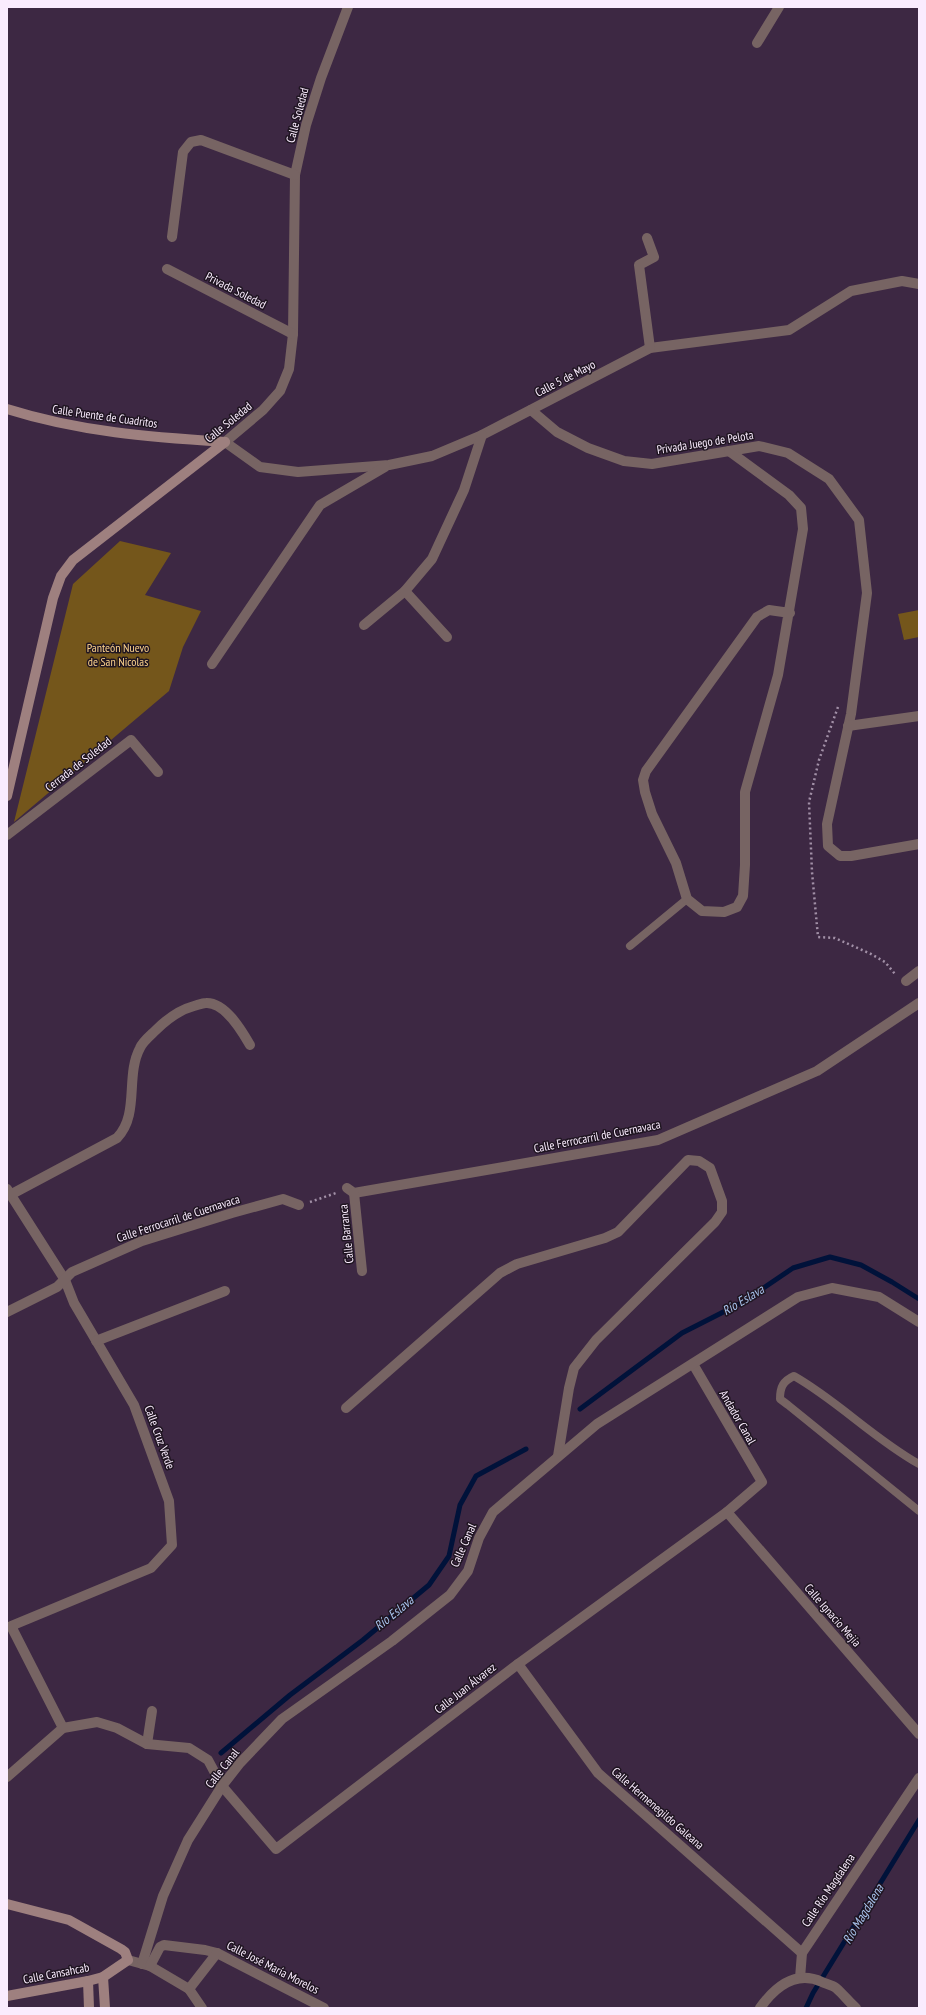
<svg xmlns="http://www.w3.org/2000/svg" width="926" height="2015" font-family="'PT Sans Narrow',sans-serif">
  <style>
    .green { fill: #74561b }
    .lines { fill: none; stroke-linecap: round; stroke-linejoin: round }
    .stream { stroke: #00123a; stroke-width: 5 }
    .path { stroke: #a290a7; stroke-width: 2.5; stroke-dasharray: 2 3; stroke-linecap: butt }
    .lane { stroke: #776463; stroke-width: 8 }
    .street { stroke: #776463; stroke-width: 10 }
    .secondary { stroke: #9e807f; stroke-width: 10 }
    .labels { text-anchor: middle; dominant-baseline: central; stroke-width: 3; stroke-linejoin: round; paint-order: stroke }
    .street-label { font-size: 12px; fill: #faecfe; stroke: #1f1521 }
    .park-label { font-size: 12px; fill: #fed48d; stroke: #1f1521 }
    .water-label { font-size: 13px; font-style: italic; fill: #a9c4ee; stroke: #1f1521 }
  </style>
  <rect width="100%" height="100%" fill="#3d2843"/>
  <g class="green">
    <path d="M120,541L171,553L145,595L201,611L183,647L169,691L14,822L73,584Z"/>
    <path d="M919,610V637L904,640L898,614Z"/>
  </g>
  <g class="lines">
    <g class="stream">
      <path d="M580,1409L682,1333L743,1302L793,1268L830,1257L861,1265L892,1282L919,1299"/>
      <path d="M221,1753L290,1695L363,1640L429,1585L449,1556L460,1505L476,1476L526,1449"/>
      <path d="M806,2008L813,1993L919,1820"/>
    </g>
    <g class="path">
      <path d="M838,707L819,760L809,802L812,872L818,937L835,938L871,954L885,962L895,974"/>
      <path d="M310,1202L336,1193"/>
    </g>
    <g class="lane">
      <path d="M630,946L687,899"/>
      <path d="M919,1464C874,1439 838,1401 794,1376C783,1381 780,1387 780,1399L788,1405L919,1511"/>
    </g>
    <g class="street">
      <path d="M348,7L321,78L306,125L295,175L293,334L289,369L280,391L263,410L225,442L260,467L298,472L389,465L432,456L482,435L650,348L789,330L851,291L902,281L919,284"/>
      <path d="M757,43L779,7"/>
      <path d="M172,237L183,152L191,142L201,140L295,175"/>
      <path d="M647,238L654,257L639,265L650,348"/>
      <path d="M167,269L293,334"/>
      <path d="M531,410L557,432L588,448L624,461L652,464L759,446L788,453L829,479L859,520L867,593L851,714L827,824L828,846L840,856H851L919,844"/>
      <path d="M729,451L789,495L801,508L803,529L778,675L745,792V865L743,896L737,907L724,912L702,911L687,899L676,863L652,814L645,792L643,780L646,771L757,617L769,610L790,613"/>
      <path d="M364,625L405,591"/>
      <path d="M447,637L405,591L432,559L464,490L482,435"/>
      <path d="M212,664L320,505L385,467"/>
      <path d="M848,726L919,716"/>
      <path d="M7,835L131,740L158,772"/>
      <path d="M906,981L919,971"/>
      <path d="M347,1188L354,1193L658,1140L817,1071L919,1003"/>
      <path d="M7,1189L65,1280L74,1303L134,1405L169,1501L172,1545L151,1568L11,1626L63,1728"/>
      <path d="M354,1193L362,1271"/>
      <path d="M10,1195L117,1138C140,1114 125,1076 140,1048C143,1041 151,1035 156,1030C167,1019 179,1010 194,1006C198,1005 202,1003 206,1003C225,1002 242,1031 250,1045"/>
      <path d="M7,1312L57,1287L72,1272L142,1241L232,1213L283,1199L299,1205"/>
      <path d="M96,1341L225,1291"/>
      <path d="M346,1408L500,1273L517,1264L605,1238L618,1232L688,1160L699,1161L710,1168L722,1201V1212L715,1222L596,1340L574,1368L569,1388L558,1456"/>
      <path d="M727,1512L919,1734"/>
      <path d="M518,1664L598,1773L802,1953"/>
      <path d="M147,1744L152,1711"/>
      <path d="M7,1777L63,1728L97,1722L117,1728L147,1744L189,1748L208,1760L222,1786L276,1849L518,1664L727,1512L762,1482L693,1364"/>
      <path d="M128,1960L150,1966L189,1989L202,2008"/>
      <path d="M142,1964L163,1896L188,1840L222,1786L240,1763L282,1719L392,1641L450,1595L468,1571L479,1538L493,1512L597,1424L798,1297L832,1288L879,1297L919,1322"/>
      <path d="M150,1966L160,1947L164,1945L205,1950L217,1953L324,2008"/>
      <path d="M800,1978L802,1953L919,1778"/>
      <path d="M189,1989L217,1953"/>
      <path d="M760,2008C775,1987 796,1970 822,1982C826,1984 832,1985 836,1988C843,1994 849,2002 856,2008"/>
    </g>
    <g class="secondary">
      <path d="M7,409C80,432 150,437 225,442"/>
      <path d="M7,796L53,598L61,576L73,560L225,442"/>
      <path d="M7,1904L69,1920L121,1949L125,1952L128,1960L103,1977L88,1981L7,1996"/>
      <path d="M103,1977L105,2008"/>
      <path d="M88,1981L89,2008"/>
    </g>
  </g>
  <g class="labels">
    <g class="street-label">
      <text transform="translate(297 115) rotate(-75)">Calle Soledad</text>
      <text transform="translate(236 290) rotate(27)">Privada Soledad</text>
      <text transform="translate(565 378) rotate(-27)">Calle 5 de Mayo</text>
      <text transform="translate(105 416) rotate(8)">Calle Puente de Cuadritos</text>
      <text transform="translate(228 422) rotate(-39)">Calle Soledad</text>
      <text transform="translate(705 442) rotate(-9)">Privada Juego de Pelota</text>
      <text transform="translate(78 764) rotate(-38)">Cerrada de Soledad</text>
      <text transform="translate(597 1136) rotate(-11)">Calle Ferrocarril de Cuernavaca</text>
      <text transform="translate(178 1218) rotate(-18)">Calle Ferrocarril de Cuernavaca</text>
      <text transform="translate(346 1234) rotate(-96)">Calle Barranca</text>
      <text transform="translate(738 1417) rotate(60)">Andador Canal</text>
      <text transform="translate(160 1437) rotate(70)">Calle Cruz Verde</text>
      <text transform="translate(463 1545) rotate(-66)">Calle Canal</text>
      <text transform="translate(833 1615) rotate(49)">Calle Ignacio Mejía</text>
      <text transform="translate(465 1688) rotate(-38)">Calle Juan Álvarez</text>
      <text transform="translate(222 1768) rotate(-52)">Calle Canal</text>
      <text transform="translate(658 1808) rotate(41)">Calle Hermenegildo Galeana</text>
      <text transform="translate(828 1890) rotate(-56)">Calle Río Magdalena</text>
      <text transform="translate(273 1967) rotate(27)">Calle José María Morelos</text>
      <text transform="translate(56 1973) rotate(-11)">Calle Cansahcab</text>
    </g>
    <g class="park-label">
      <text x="118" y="647">Panteón Nuevo<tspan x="118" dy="14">de San Nicolas</tspan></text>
    </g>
    <g class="water-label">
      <text transform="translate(743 1300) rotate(-31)">Río Eslava</text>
      <text transform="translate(394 1613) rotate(-39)">Río Eslava</text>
      <text transform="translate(863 1914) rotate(-59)">Río Magdalena</text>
    </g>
  </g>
  <rect width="926" height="2015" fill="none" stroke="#faecfe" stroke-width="16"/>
</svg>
